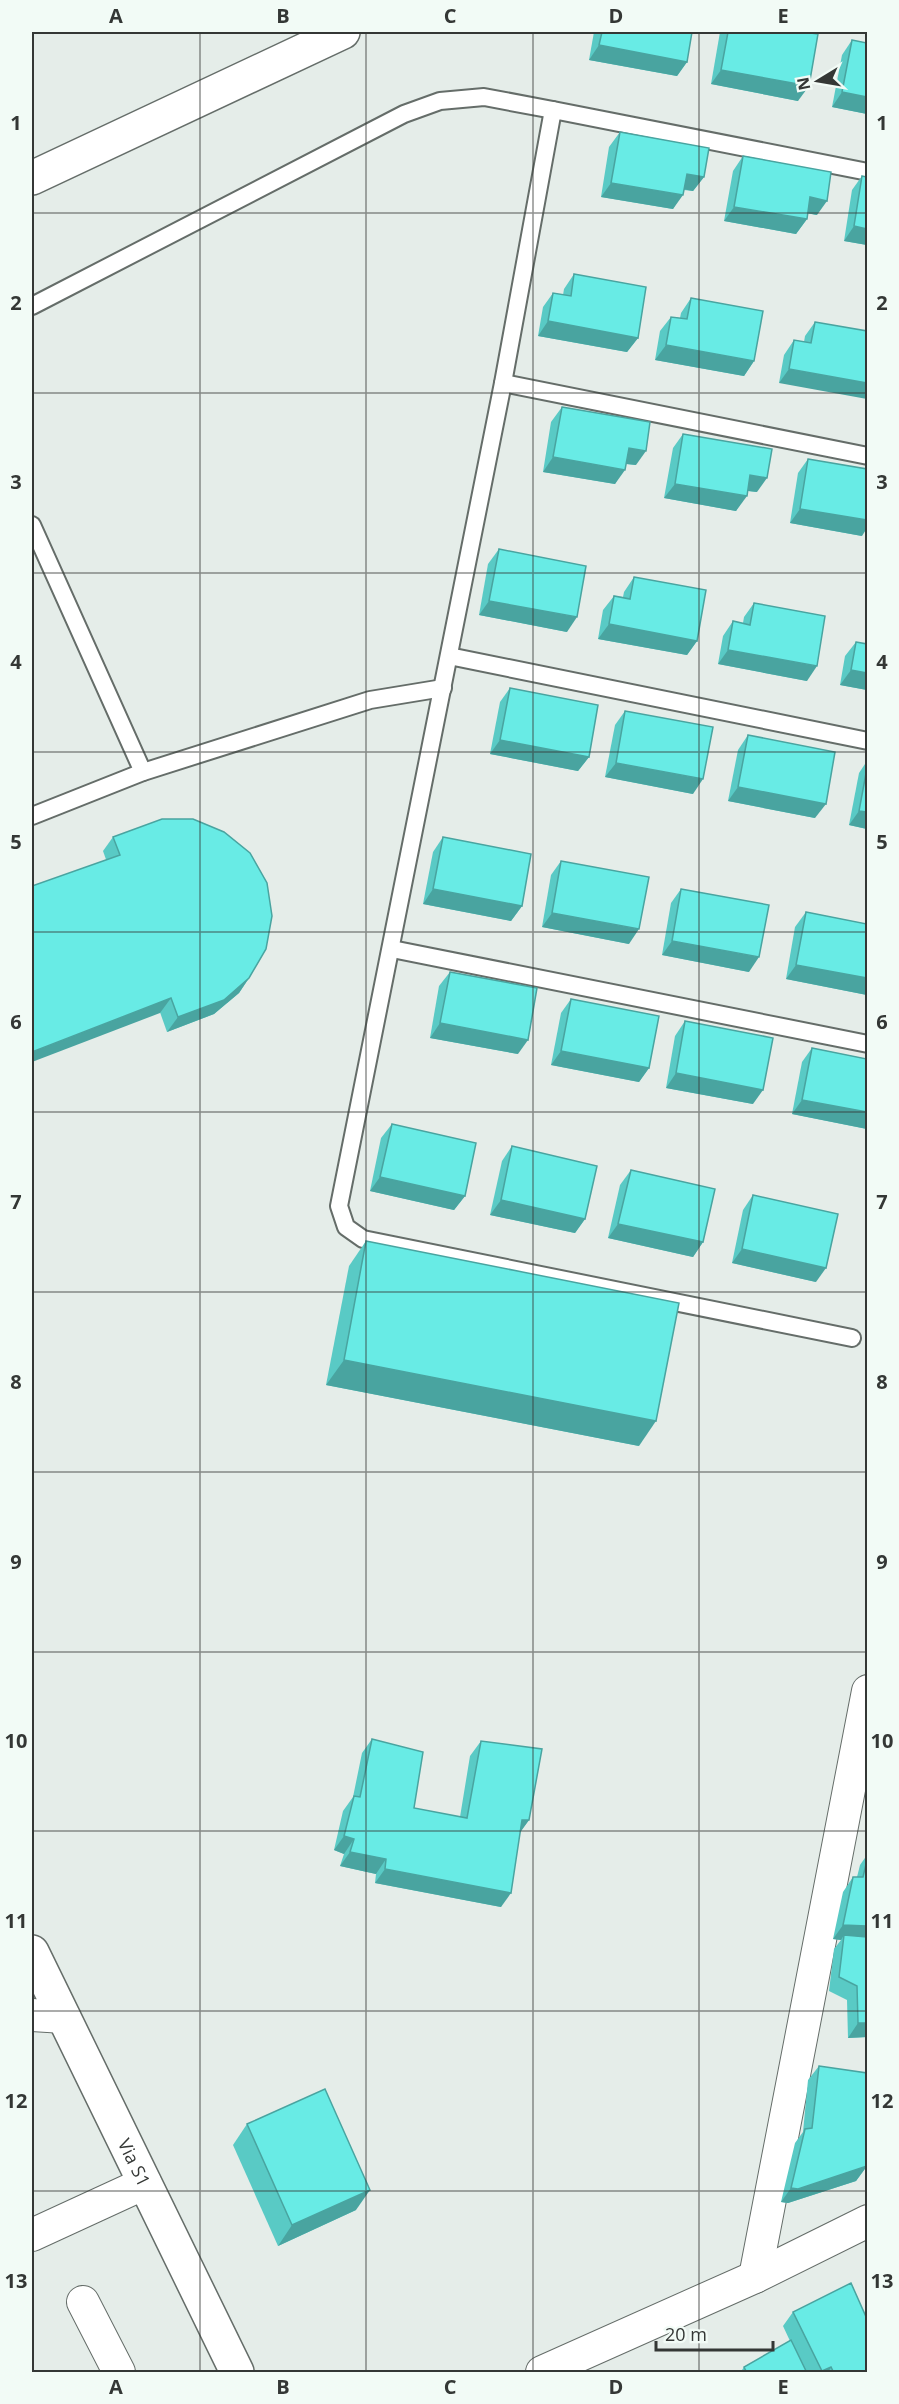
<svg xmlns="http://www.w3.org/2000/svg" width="899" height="2404" font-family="'Open Sans',sans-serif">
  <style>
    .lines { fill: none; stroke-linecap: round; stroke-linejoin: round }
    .lane-casing { stroke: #656d69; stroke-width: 20 }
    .street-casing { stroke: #656d69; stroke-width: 34 }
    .secondary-casing { stroke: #656d69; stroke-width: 36 }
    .lane { stroke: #fff; stroke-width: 16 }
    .street { stroke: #fff; stroke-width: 32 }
    .secondary { stroke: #fff; stroke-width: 33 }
    .wall { fill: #59cac5 }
    .shaded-wall { fill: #49a4a0 }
    .building { fill: #68ebe5; stroke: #49a4a0; stroke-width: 1.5 }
    .grid { fill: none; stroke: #343735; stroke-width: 1.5; stroke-opacity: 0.55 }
    .labels { text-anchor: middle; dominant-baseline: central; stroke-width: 4.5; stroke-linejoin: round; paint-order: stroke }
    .street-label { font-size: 18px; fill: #343735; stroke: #f2fbf6 }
    .neatline { fill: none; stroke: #343735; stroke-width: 2 }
    .grid-label { font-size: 20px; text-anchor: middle; font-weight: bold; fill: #343735 }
  </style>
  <rect width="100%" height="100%" fill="#e5ede9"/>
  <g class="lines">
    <g class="lane-casing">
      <g id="lane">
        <path d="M32,306L404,114L440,101L484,97L553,110"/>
        <path d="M503,383L868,456"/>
        <path d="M32,525L143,772"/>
        <path d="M449,656L868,741"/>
        <path d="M32,816L143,772L370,700L443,688"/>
        <path d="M392,949L868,1044"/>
        <path d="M852,1338L363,1239L346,1227L339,1206L503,383L553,110L868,172"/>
      </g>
    </g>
    <g class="street-casing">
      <g id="street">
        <path d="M32,2015L64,2017"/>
        <path d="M32,2235L145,2183"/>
        <path d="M755,2277L868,1691"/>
        <path d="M83,2302L119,2372"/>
        <path d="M542,2372L755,2277L868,2221"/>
      </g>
    </g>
    <g class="secondary-casing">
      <g id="secondary">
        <path d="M32,178L343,32"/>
        <path id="s1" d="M32,1952L237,2372"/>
      </g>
    </g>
    <use href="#lane" class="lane"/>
    <use href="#street" class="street"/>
    <use href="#secondary" class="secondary"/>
  </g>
  <g class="wall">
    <path d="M594,32H692L687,62L677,76L589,60Z"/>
    <path d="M720,32H803L798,101L711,84Z"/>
    <path d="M852,40L867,43V114L832,107L842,55Z"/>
    <path d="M620,132L704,177L693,191L684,190L673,209L601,197L609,147Z"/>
    <path d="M743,156L817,215L807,213V219L796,234L724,221L733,171Z"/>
    <path d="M862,176L867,177V245L844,241L852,190Z"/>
    <path d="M574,274L638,338L627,352L538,336L543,307L553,293L563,295L564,289Z"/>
    <path d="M691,298L754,361L744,376L655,360L660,331L671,317L680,318L681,313Z"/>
    <path d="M815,322L867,331L779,383L784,355L794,340L804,342L805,336Z"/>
    <path d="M562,407L636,465L626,464L615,484L543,472L551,422Z"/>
    <path d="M683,434L757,492L748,491L736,511L664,498L673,448Z"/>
    <path d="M808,459L862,536L790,523L798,473Z"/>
    <path d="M499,549L567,632L479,615L488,564Z"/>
    <path d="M634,577L697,641L687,655L598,639L603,610L614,596L623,597L624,592Z"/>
    <path d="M754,603L807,681L718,664L723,636L733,621L743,623L744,617Z"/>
    <path d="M867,635V690L840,685L845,656L856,642L865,644L866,638Z"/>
    <path d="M510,688L589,757L578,771L490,754L500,702Z"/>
    <path d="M625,711L693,794L605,777L615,725Z"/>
    <path d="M748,735L815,818L728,801L738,750Z"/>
    <path d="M867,761V829L849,825L859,773Z"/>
    <path d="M113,837L249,978L239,993L214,1014L167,1032L103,851Z"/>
    <path d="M443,837L522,906L511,921L423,904L433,852Z"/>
    <path d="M561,861L629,944L542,927L551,875Z"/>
    <path d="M681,889L749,972L662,955L671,903Z"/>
    <path d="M806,912L867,924V995L786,979L795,927Z"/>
    <path d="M450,972L518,1054L430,1038L439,986Z"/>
    <path d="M571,999L649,1068L639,1082L551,1065L561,1013Z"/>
    <path d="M685,1021L753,1104L666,1088L675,1036Z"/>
    <path d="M812,1048L867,1059V1129L792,1114L802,1062Z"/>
    <path d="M392,1124L465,1196L454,1210L370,1191L381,1138Z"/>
    <path d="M512,1146L585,1219L575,1233L490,1215L502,1161Z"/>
    <path d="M631,1170L703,1242L693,1257L608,1238L620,1185Z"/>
    <path d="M753,1195L816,1282L732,1263L743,1210Z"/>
    <path d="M366,1241L639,1446L326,1385L349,1266Z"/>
    <path d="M372,1739L414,1808L460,1817L470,1756L481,1741L529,1820L520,1832L501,1907L375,1883L376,1874L340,1866L344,1854L334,1850L343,1811L353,1797L362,1753Z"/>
    <path d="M867,1855V2037L848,2038L847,2000L829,1991L834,1949L841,1940L833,1939L843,1892L853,1877H857L860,1865Z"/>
    <path d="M819,2066L867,2166L856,2181L788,2203L781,2202L795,2143L803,2132L808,2080Z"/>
    <path d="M247,2124L356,2210L278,2246L233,2145Z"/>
    <path d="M793,2312L867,2373H740L744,2367L790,2341L783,2326Z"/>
  </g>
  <g class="shaded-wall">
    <path d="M599,45L687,62L677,76L589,60Z"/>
    <path d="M721,70L809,86L798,101L711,84Z"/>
    <path d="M842,92L867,97V114L832,107Z"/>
    <path d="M687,174L704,177L693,191L677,188Z"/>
    <path d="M611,183L683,195L673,209L601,197Z"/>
    <path d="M810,197L827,201L817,215L800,212Z"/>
    <path d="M734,207L807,219L796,234L724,221Z"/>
    <path d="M854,226L867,229V245L844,241Z"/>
    <path d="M548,321L638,338L627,352L538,336Z"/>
    <path d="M666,345L754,361L744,376L655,360Z"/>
    <path d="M789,369L867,383V399L779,383Z"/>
    <path d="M629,448L646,451L636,465L618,463Z"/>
    <path d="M553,457L625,470L615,484L543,472Z"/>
    <path d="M750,475L767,478L757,492L740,490Z"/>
    <path d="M675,484L747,496L736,511L664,498Z"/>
    <path d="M800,509L867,520V528L862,536L790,523Z"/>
    <path d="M489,601L577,617L567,632L479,615Z"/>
    <path d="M609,624L697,641L687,655L598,639Z"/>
    <path d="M728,650L817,666L807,681L718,664Z"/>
    <path d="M851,670L867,673V690L840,685Z"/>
    <path d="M500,740L589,757L578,771L490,754Z"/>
    <path d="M616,763L703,779L693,794L605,777Z"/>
    <path d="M738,787L826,804L815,818L728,801Z"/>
    <path d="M859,811L867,812V829L849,825Z"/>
    <path d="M433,889L522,906L511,921L423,904Z"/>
    <path d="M552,913L639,929L629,944L542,927Z"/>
    <path d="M672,941L759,957L749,972L662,955Z"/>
    <path d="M796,965L867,978V995L786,979Z"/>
    <path d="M249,978L239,993L214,1014L167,1032L178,1017Z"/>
    <path d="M171,998L160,1013L32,1062V1052Z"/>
    <path d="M440,1023L528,1040L518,1054L430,1038Z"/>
    <path d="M561,1051L649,1068L639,1082L551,1065Z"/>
    <path d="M676,1073L763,1090L753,1104L666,1088Z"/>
    <path d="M802,1100L867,1112V1129L792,1114Z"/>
    <path d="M380,1177L465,1196L454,1210L370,1191Z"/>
    <path d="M501,1200L585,1219L575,1233L490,1215Z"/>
    <path d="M618,1224L703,1242L693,1257L608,1238Z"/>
    <path d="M742,1249L826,1268L816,1282L732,1263Z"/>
    <path d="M344,1360L656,1421L639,1446L326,1385Z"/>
    <path d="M522,1820H529L519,1834Z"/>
    <path d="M344,1836L354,1839L344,1854L334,1850Z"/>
    <path d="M350,1852L386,1859L376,1874L340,1866Z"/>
    <path d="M385,1869L511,1893L501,1907L375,1883Z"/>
    <path d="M843,1925L867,1926V1941L844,1935L841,1940L833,1939Z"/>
    <path d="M858,2023H867V2037L848,2038Z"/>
    <path d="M867,2166L856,2181L788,2203L781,2202L791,2188Z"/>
    <path d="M370,2190L356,2210L278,2246L292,2225Z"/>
    <path d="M831,2367L828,2373H821L822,2371Z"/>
  </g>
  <g class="building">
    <path d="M602,32H692L687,62L599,45Z"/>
    <path d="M728,32H803L818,34L809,86L721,70Z"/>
    <path d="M852,40L867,43V97L842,92Z"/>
    <path d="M620,132L709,148L704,177L687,174L683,195L611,183Z"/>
    <path d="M743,156L831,172L827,201L810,197L807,219L734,207Z"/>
    <path d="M862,176L867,177V229L854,226Z"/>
    <path d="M574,274L646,287L638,338L548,321L553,293L571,296Z"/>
    <path d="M691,298L763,311L754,361L666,345L671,317L687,319Z"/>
    <path d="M815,322L867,331V383L789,369L794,340L811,343Z"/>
    <path d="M562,407L650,422L646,451L629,448L625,470L553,457Z"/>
    <path d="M683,434L772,449L767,478L750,475L747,496L675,484Z"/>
    <path d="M808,459L867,469V520L800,509Z"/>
    <path d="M499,549L586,566L577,617L489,601Z"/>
    <path d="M634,577L706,590L697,641L609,624L614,596L630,599Z"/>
    <path d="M754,603L825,616L817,666L728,650L733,621L750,625Z"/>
    <path d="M856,642L867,644V673L851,670Z"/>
    <path d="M510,688L598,705L589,757L500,740Z"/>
    <path d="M625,711L713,727L703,779L616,763Z"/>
    <path d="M748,735L835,752L826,804L738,787Z"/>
    <path d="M867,768V812L859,811Z"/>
    <path d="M162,819H193L224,832L250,853L267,883L272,916L266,949L249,978L224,1000L178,1017L171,998L32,1052V886L120,855L113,837Z"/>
    <path d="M443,837L531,854L522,906L433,889Z"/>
    <path d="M561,861L649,877L639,929L552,913Z"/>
    <path d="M681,889L769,905L759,957L672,941Z"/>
    <path d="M806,912L867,924V978L796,965Z"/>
    <path d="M450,972L537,988L528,1040L440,1023Z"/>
    <path d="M571,999L659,1016L649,1068L561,1051Z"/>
    <path d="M685,1021L773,1038L763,1090L676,1073Z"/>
    <path d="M812,1048L867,1059V1112L802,1100Z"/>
    <path d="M392,1124L476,1143L465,1196L380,1177Z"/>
    <path d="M512,1146L597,1166L585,1219L501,1200Z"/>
    <path d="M631,1170L715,1189L703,1242L618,1224Z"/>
    <path d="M753,1195L838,1214L826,1268L742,1249Z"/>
    <path d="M366,1241L679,1303L656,1421L344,1360Z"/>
    <path d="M372,1739L423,1752L414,1808L467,1818L481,1741L542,1749L529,1820H522L511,1893L385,1869L386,1859L350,1852L354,1839L344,1836L354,1796L360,1797Z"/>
    <path d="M867,1860V1926L843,1925L853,1877H863Z"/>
    <path d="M844,1935L867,1937V2023H858L857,1986L839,1977Z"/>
    <path d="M819,2066L867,2073V2166L798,2189L791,2188L805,2129L812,2128Z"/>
    <path d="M325,2089L370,2190L292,2225L247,2124Z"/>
    <path d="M851,2283L867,2319V2373H834L831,2367L822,2371L793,2312Z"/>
    <path d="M791,2340L807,2373H747L744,2367Z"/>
  </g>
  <path class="grid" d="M200,32V2372M366,32V2372M533,32V2372M699,32V2372M32,213H868M32,393H868M32,573H868M32,752H868M32,932H868M32,1112H868M32,1292H868M32,1472H868M32,1652H868M32,1831H868M32,2011H868M32,2191H868"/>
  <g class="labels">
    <g class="street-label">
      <text stroke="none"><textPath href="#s1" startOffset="234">Via S1</textPath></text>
    </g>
  </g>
  <rect width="899" height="2404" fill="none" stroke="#f2fbf6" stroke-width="66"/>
  <g transform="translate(818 81) rotate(259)" stroke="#f2fbf6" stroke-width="4.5" paint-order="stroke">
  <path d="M0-4.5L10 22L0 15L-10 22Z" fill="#343735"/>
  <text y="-9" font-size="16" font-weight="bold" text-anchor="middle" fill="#343735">N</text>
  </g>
  <path d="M656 2341v9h117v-9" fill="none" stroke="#343735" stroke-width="3"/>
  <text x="665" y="2341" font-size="18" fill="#343735" stroke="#f2fbf6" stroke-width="4.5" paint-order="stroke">20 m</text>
  <rect x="33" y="33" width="833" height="2338" class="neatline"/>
  <g class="grid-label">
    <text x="116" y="23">A</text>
    <text x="283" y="23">B</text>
    <text x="450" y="23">C</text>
    <text x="616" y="23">D</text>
    <text x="783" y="23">E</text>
    <text x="16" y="130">1</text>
    <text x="882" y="130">1</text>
    <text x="16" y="310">2</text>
    <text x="882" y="310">2</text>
    <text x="16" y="489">3</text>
    <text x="882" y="489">3</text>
    <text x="16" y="669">4</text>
    <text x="882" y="669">4</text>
    <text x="16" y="849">5</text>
    <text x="882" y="849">5</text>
    <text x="16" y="1029">6</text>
    <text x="882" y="1029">6</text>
    <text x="16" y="1209">7</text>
    <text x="882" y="1209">7</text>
    <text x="16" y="1389">8</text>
    <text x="882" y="1389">8</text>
    <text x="16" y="1569">9</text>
    <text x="882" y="1569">9</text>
    <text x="16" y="1748">10</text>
    <text x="882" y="1748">10</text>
    <text x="16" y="1928">11</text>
    <text x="882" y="1928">11</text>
    <text x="16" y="2108">12</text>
    <text x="882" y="2108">12</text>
    <text x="16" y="2288">13</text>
    <text x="882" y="2288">13</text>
    <text x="116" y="2394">A</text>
    <text x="283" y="2394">B</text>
    <text x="450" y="2394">C</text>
    <text x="616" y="2394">D</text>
    <text x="783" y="2394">E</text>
  </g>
</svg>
